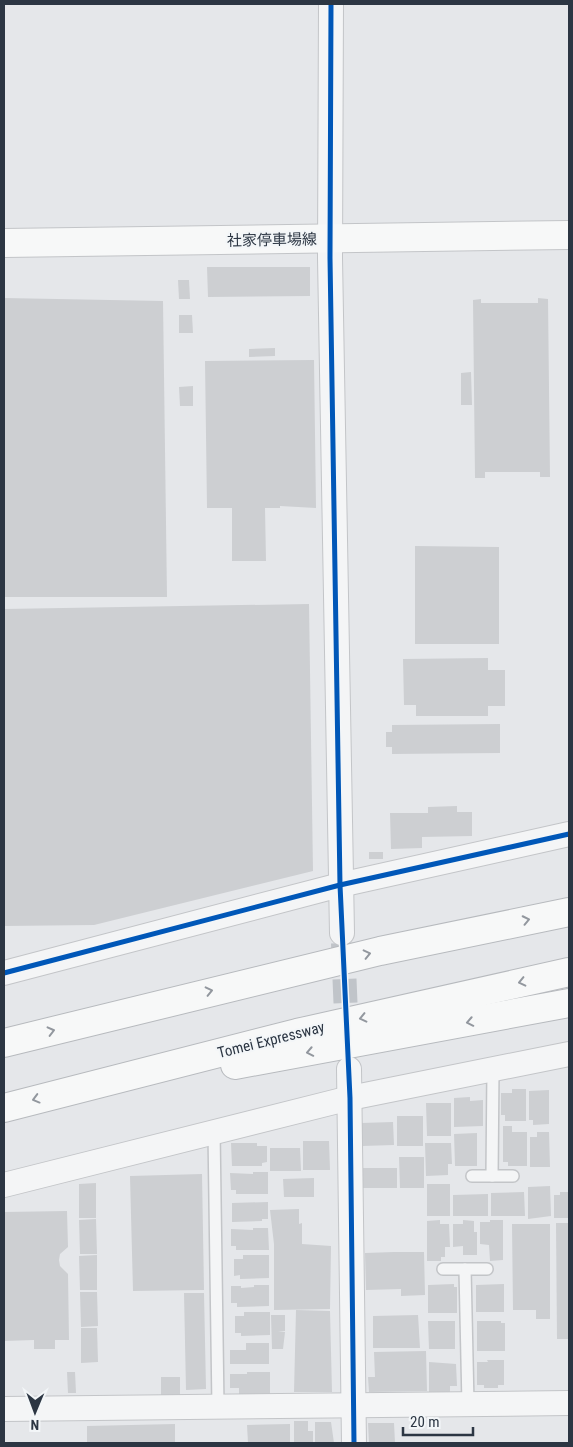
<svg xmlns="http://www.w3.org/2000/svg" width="573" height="1447" font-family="'Roboto Condensed','Noto Sans JP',sans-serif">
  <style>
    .building { fill: #cdcfd2 }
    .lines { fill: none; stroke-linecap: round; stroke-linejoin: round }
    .street-tunnel { stroke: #c0c4c9; stroke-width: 24; stroke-dasharray: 24 12; stroke-linecap: butt }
    .lane-casing { stroke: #c3c5c8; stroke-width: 14 }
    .street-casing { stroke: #c3c5c8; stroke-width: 26 }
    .secondary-casing { stroke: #c3c5c8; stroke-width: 30 }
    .highway-casing { stroke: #b7babe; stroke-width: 30 }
    .lane { stroke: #f4f5f6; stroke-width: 11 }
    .street { stroke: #f4f5f6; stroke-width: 24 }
    .secondary { stroke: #f7f8f8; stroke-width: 28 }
    .highway { stroke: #f7f8f8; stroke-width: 28 }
    .cycleway-casing { stroke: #f3f6f8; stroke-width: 8 }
    .cycleway { stroke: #0057b8; stroke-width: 5 }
    .oneway { stroke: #92979e }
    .labels { text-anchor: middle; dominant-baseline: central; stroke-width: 4; stroke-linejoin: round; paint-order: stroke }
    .street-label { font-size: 15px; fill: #2c3643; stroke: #f3f6f8 }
  </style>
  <rect width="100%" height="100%" fill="#e5e7ea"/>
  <g class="building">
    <path d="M207,267H310V296L208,297Z"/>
    <path d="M178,280H189L190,299H179Z"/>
    <path d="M4,298L163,301L167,597H4Z"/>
    <path d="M538,298L548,299L550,477H540V472H485V478H475L473,300L481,299V303H538Z"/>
    <path d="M179,315H192L193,333H179Z"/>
    <path d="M275,348V356L249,357V349Z"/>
    <path d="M314,360L316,508L280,506V508H265L266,561H232V508H207L205,361Z"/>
    <path d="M471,372L472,405H461V373Z"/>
    <path d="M193,386V406H180L179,387Z"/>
    <path d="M415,546L499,547V644H415Z"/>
    <path d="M309,604L313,871L94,925L4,926V609Z"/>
    <path d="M488,658V670H505V706H488V716H416V705H404L403,659Z"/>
    <path d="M500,724V753L392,754V747H386V732H392V725Z"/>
    <path d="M457,806V812H472V836L422,837V848L391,849L390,813H428V807Z"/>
    <rect x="369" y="852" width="14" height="7"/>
    <path d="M512,1089H526V1121H505V1115H501V1093H512Z"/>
    <path d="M549,1090V1124L533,1125V1120H529V1091Z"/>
    <path d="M470,1097V1101L483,1100V1126L454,1127V1098Z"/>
    <path d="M426,1103H451V1136H427Z"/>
    <rect x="397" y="1116" width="26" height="30"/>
    <path d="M393,1122L394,1145L362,1146L361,1123Z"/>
    <path d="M503,1126H512V1132H527V1166H508V1162H503Z"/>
    <path d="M537,1132H549L550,1167H530V1137H537Z"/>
    <path d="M477,1133V1166H455L454,1134Z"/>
    <path d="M303,1141H329L330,1170H303Z"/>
    <path d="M231,1143H257V1146H267V1162L262,1163V1166H232Z"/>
    <path d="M425,1143H451L452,1164H448V1175L426,1176Z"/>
    <path d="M270,1148H300L301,1171H270Z"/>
    <path d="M399,1157H424V1188H400Z"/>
    <rect x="363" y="1168" width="34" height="20"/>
    <path d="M253,1172H268V1194H236V1190H231L230,1173L253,1174Z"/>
    <path d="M202,1174L204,1290L133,1291L130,1176Z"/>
    <path d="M314,1178V1197H284L283,1179Z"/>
    <path d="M96,1183V1218H79V1184Z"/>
    <rect x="427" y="1184" width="23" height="32"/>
    <path d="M550,1186L551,1216L528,1219V1187Z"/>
    <path d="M524,1192L525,1216H491V1193Z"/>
    <path d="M560,1192H569V1218H554V1195H560Z"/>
    <path d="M488,1194V1216H453V1195Z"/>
    <path d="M268,1202V1219H262V1221L232,1222V1203Z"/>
    <path d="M299,1209V1224L302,1223V1244L331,1246L330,1309L274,1310V1244L270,1210Z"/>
    <path d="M67,1211L68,1247L60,1254L59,1260L60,1266L68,1274L69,1340H55V1349H34V1340L4,1341V1212Z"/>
    <path d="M96,1219L97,1254H80L79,1220Z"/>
    <path d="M440,1220V1224H449L450,1247H445V1257H441V1261H427V1221Z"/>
    <path d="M463,1220L474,1221V1232H477V1255H463V1246L453,1247V1224H463Z"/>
    <path d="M490,1220H503V1260L490,1261L489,1245L480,1244V1222H490Z"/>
    <path d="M556,1223H569V1339H557Z"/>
    <path d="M512,1224H550V1319H536V1310H513Z"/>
    <path d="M253,1228H268L269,1250H236V1246H231V1229L253,1230Z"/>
    <path d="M394,1252H424L425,1295L401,1296V1289L366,1290L365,1253Z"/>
    <path d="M97,1255V1290H80L79,1256Z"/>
    <path d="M243,1255H269V1278L240,1279V1275L234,1276V1259H243Z"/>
    <path d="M454,1284V1287H457V1313H428V1285Z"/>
    <path d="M504,1284V1312H476V1285Z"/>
    <path d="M254,1285H269V1306L237,1307V1303H231V1286H241V1288L254,1287Z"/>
    <path d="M80,1292H97L98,1326L81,1327Z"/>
    <path d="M184,1293H204L206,1389L186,1390Z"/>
    <path d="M296,1310L330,1311L332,1392H294Z"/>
    <path d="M244,1312H270V1335L241,1336V1333H235V1316H244Z"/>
    <path d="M271,1315H285V1331H278L285,1332L283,1349H272Z"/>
    <path d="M418,1315L420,1348H373V1316Z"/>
    <path d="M428,1321H455V1349H429Z"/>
    <path d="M477,1321H501V1323H505V1351H477Z"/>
    <path d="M81,1328H97L98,1362L81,1363Z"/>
    <path d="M246,1343H269V1364H230V1350H246Z"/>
    <path d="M426,1351L427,1391L369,1392L368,1377H375L374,1352Z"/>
    <path d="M487,1360H504V1385H498V1388H484V1385H477V1362H488Z"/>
    <path d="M429,1362L456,1364L457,1386H450V1392H429Z"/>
    <path d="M67,1372H75L76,1393H68Z"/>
    <path d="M247,1372H270V1394H239V1388H230V1374H247Z"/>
    <rect x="161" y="1377" width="19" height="19"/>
    <path d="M294,1421H308V1431H313V1443H294Z"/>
    <path d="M315,1422H331L334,1443H315Z"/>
    <path d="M368,1423H394L395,1443H369Z"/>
    <path d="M175,1424V1443H87V1426Z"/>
    <path d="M290,1424V1443H248L247,1425Z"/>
  </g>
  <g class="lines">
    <path class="street-tunnel" d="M343,943L347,1039"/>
    <g class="lane-casing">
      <g id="lane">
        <path d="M214,1131L218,1407"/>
        <path d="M472,1176H513"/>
        <path d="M492,1176L493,1069"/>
        <path d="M443,1269H487"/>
        <path d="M465,1269L468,1404"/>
      </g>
    </g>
    <g class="street-casing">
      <g id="street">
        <path d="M331,4L330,258L342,933"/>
        <path d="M4,973L340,885L569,834"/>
        <path d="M349,1069L354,1443"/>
        <path d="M4,1185L350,1098L569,1054"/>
        <path d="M4,1409L569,1403"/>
      </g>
    </g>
    <g class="secondary-casing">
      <path id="secondary" d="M4,243L569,235"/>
    </g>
    <g class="highway-casing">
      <g id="highway">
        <path d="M4,1043L380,951L569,912"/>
        <path d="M235,1065L569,1003"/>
        <path d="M4,1108L297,1033L569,972"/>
      </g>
    </g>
    <use href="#lane" class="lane"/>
    <use href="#street" class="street"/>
    <use href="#secondary" class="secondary"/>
    <use href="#highway" class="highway"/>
    <g class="cycleway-casing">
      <g id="cycleway">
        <path d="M331,4L330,258L340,885L350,1098L354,1443"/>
        <path d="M4,973L340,885L569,834"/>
      </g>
    </g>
    <use href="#cycleway" class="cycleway"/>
  </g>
  <defs><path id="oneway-chevron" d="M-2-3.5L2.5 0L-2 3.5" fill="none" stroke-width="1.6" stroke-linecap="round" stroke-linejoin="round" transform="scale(1.25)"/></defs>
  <g class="oneway">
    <use href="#oneway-chevron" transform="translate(526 920) rotate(-12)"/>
    <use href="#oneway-chevron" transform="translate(367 954) rotate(-13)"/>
    <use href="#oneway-chevron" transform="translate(522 982) rotate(167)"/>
    <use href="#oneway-chevron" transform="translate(209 991) rotate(-13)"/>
    <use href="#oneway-chevron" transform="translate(363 1018) rotate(167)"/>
    <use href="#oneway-chevron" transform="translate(470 1022) rotate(169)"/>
    <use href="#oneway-chevron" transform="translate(51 1031) rotate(-14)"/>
    <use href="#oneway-chevron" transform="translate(310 1052) rotate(169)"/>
    <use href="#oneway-chevron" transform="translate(36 1099) rotate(165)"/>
  </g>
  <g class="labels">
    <g class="street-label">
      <text transform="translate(272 240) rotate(-1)">社家停車場線</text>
      <text transform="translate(271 1040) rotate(-14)">Tomei Expressway</text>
    </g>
  </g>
  <rect width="573" height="1447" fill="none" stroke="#2c3643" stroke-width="10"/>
  <g transform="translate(35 1412) rotate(181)" stroke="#f3f6f8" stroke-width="4" paint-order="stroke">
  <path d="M0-4L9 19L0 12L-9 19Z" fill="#2c3643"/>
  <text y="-8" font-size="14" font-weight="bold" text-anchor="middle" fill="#2c3643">N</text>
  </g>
  <path d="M403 1427v8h70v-8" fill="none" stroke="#2c3643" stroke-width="2.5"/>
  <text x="410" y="1427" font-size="15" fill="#2c3643" stroke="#f3f6f8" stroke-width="4" paint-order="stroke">20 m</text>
</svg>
